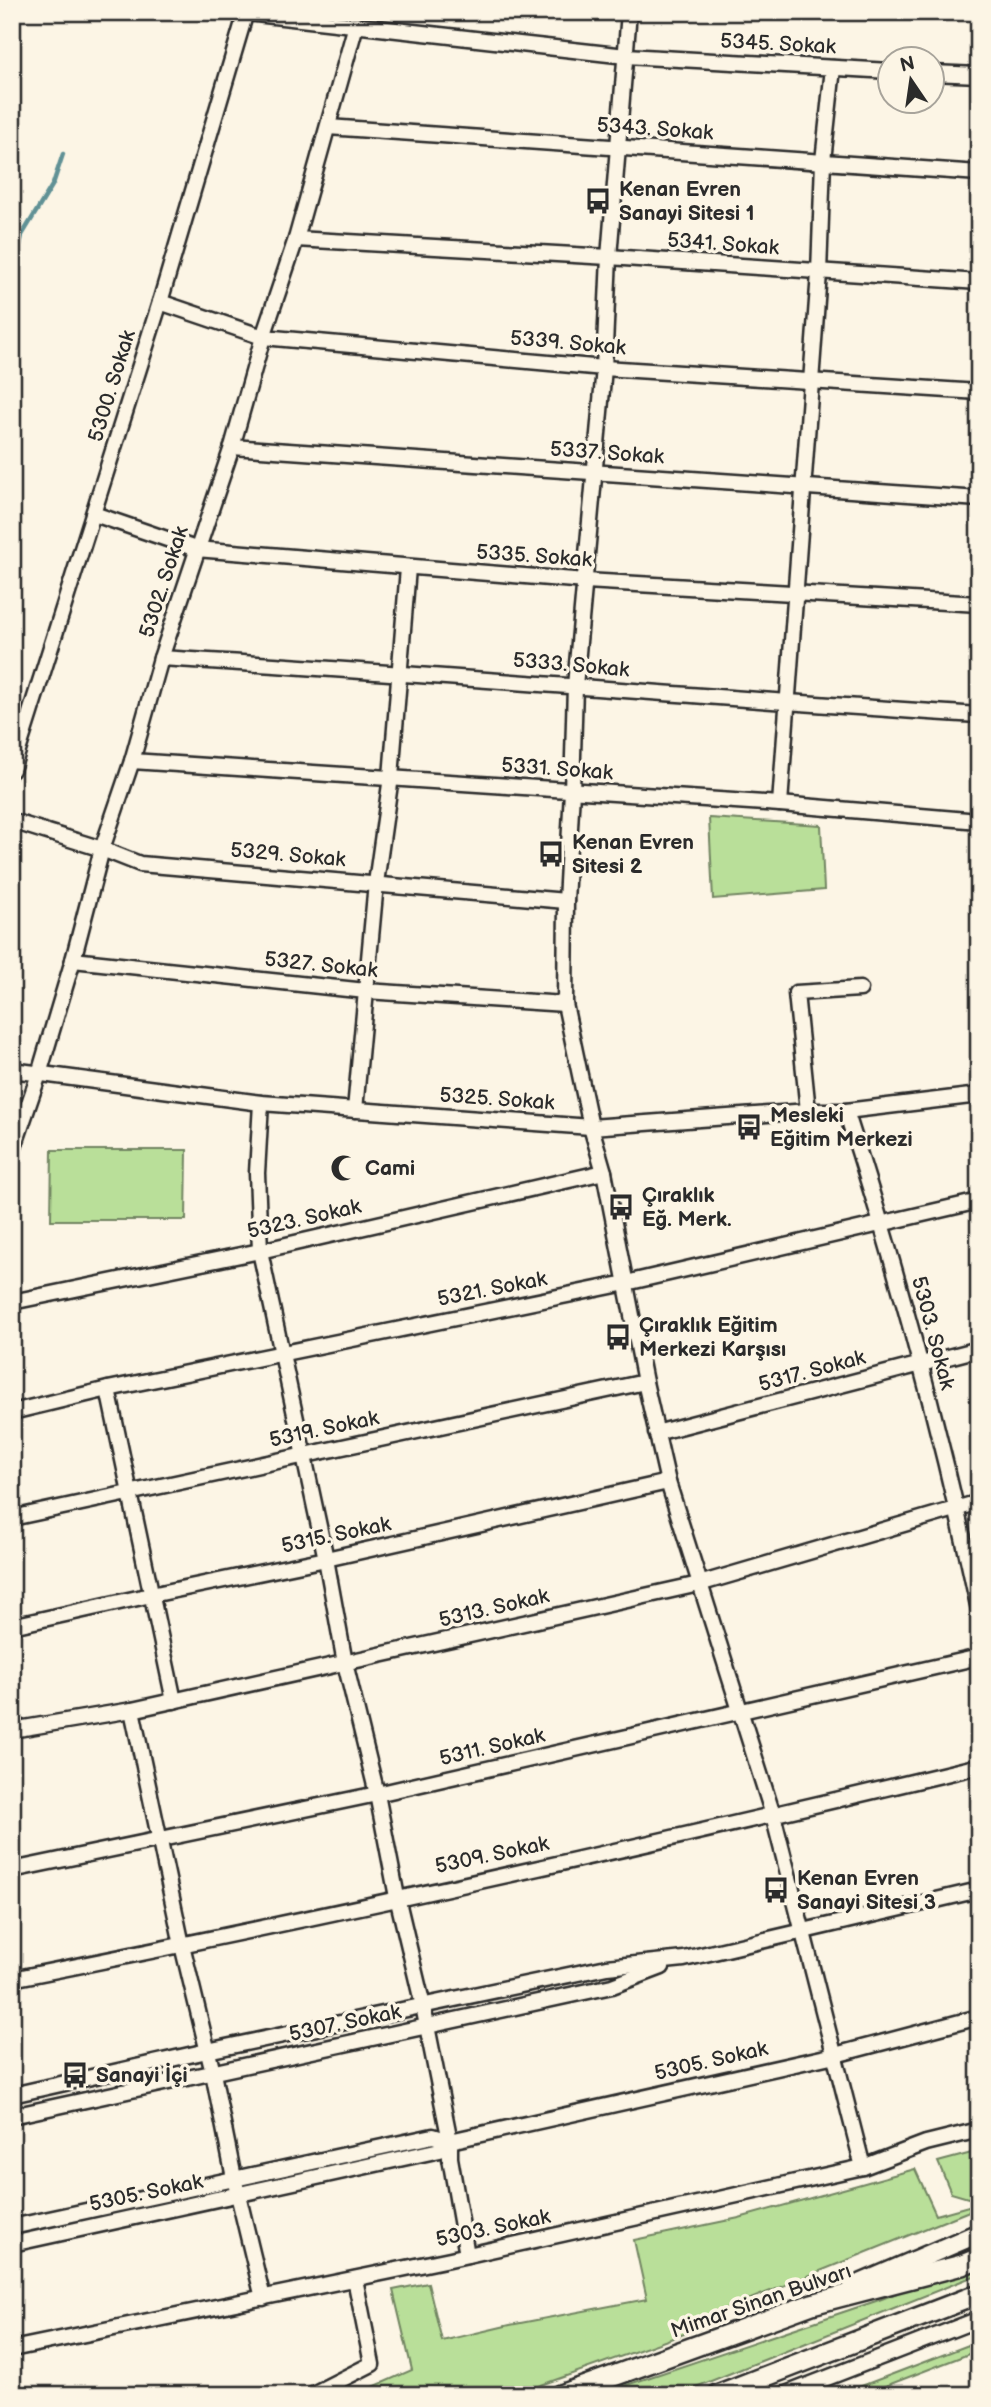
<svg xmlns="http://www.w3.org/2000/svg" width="991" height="2407" font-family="'Balsamiq Sans',sans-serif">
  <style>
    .green { fill: #b9df99; stroke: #728562; stroke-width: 2 }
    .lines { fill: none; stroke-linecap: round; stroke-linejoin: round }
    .stream { stroke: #609195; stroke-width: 4.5 }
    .minor-casing { stroke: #2b2b2b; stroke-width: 19 }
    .major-casing { stroke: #2b2b2b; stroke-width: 23 }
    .highway-casing { stroke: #2b2b2b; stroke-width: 24 }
    .minor { stroke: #fcf5e5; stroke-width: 14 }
    .major { stroke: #fcf5e5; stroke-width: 18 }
    .highway { stroke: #fcf5e5; stroke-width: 19 }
    .labels { text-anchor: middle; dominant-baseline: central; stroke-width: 7; stroke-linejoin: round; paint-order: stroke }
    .street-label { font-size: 21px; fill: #2b2b2b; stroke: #fcf5e5 }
    .poi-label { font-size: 21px; font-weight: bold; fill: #2b2b2b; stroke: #fcf5e5; text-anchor: start }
  </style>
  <rect width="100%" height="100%" fill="#fcf5e5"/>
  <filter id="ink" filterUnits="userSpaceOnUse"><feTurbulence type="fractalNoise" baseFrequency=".0143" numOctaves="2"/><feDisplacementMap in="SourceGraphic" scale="14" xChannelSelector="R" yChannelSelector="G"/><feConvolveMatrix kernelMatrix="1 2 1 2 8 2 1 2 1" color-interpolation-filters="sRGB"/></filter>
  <g filter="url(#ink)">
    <g class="green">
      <path d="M709,818L821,825L824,890L713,899Z"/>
      <path d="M52,1150H187L186,1220H51Z"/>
      <path d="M979,2151V2195L968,2198L951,2193L938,2162Z"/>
      <path d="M915,2169L936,2215L979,2203V2207L701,2319L704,2327L513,2395H355L412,2370L393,2290L428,2283L442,2341L510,2325L647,2299L634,2240L739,2218Z"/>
      <path d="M979,2261V2274L676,2395H597L879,2300Z"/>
      <path d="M979,2341V2350L862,2395H838Z"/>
    </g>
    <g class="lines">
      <path class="stream" d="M12,284L22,235L53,184L63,154"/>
      <g class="minor-casing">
        <g id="minor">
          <path d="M629,12L609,257L604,368L575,686L572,791L566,901L565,1004L591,1127L604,1172L645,1382L668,1482L773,1815L863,2167"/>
          <path d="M246,13L626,56L890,71"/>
          <path d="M932,73L979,75"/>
          <path d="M328,127L979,173"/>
          <path d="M296,239L609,257L979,282"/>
          <path d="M160,302L263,337L604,368L979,392"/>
          <path d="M232,447L979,499"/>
          <path d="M94,514L196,549L586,581L979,604"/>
          <path d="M161,658C434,674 706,698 979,715"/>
          <path d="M132,761L780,804L979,821"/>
          <path d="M12,770L160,302L246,12"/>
          <path d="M780,804L819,273L823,161L833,68"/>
          <path d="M12,821L102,849L140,864L566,901"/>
          <path d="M73,960L366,991L565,1004"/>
          <path d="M12,1070L261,1103L591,1127L808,1111H846L979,1095"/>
          <path d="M261,1103L257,1173L260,1251L326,1559L345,1663L377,1794L397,1897L423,2006L450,2141V2158L467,2255"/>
          <path d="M355,1110L376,883L391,777L408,568"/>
          <path d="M808,1111L796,993L860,989"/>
          <path d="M846,1111C899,1274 943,1441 979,1610"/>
          <path d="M12,1153L39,1074L73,960L102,849L132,761L161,658L232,447L263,337L296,239L356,25"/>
          <path d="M12,1302L260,1251L604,1172"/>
          <path d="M108,1389L174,1701"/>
          <path d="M12,1412L108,1389L626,1283L979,1201"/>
          <path d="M656,1433L979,1349"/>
          <path d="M12,1518L645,1382"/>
          <path d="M12,1626L151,1595L326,1559L668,1482"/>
          <path d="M132,1710L182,1945L213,2073L234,2178L263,2298"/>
          <path d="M12,1730L132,1710L699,1584L979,1502"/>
          <path d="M12,1870L377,1794L979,1657"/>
          <path d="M12,1979C336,1915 658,1843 979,1766"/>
          <path d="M12,2095L207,2051L607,1967L684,1959L979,1890"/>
          <path d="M12,2116L612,1986L662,1967"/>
          <path d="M12,2227L433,2136L450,2141L835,2055L979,2017"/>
          <path d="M12,2244L440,2150L450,2141"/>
          <path d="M12,2349L450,2259L863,2167L926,2143L979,2130"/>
          <path d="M311,2395L372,2364L355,2279"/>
          <path d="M783,2395L979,2319"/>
        </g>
      </g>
      <g class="major-casing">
        <path id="major" d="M853,2287L979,2233"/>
      </g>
      <g class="highway-casing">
        <g id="highway">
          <path d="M561,2395L812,2304L962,2265L979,2258"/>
          <path d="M717,2395L979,2294"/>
        </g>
      </g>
      <use href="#minor" class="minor"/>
      <use href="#major" class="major"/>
      <use href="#highway" class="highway"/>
    </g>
  </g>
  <defs>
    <g id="bus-bare" transform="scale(2.1)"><path d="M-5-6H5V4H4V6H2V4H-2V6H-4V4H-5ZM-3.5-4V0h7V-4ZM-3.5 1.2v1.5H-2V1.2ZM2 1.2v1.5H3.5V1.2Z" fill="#2b2b2b" stroke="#fcf5e5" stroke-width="2.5" paint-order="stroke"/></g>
    <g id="mosque-bare" transform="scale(2.1)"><path d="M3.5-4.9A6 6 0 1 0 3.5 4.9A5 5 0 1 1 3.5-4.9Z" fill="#2b2b2b" stroke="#fcf5e5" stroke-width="2.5" paint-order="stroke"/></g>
  </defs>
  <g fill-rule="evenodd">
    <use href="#bus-bare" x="598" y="201"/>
    <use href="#bus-bare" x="551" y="854"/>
    <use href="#bus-bare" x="749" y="1127"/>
    <use href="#mosque-bare" x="344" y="1168"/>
    <use href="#bus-bare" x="621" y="1207"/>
    <use href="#bus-bare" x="618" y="1337"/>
    <use href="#bus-bare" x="776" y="1890"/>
    <use href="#bus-bare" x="75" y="2075"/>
  </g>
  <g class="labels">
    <g class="street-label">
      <text transform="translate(778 44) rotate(3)">5345. Sokak</text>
      <text transform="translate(655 129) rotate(4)">5343. Sokak</text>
      <text transform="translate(723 244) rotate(4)">5341. Sokak</text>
      <text transform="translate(568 343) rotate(5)">5339. Sokak</text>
      <text transform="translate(112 386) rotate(-73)">5300. Sokak</text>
      <text transform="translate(607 453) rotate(4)">5337. Sokak</text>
      <text transform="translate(534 556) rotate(4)">5335. Sokak</text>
      <text transform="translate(164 582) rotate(-72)">5302. Sokak</text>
      <text transform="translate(571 665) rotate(5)">5333. Sokak</text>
      <text transform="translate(557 769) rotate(4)">5331. Sokak</text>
      <text transform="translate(288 855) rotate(5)">5329. Sokak</text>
      <text transform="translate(321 965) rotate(6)">5327. Sokak</text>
      <text transform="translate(497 1099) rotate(4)">5325. Sokak</text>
      <text transform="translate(304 1219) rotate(-13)">5323. Sokak</text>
      <text transform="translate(492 1289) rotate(-11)">5321. Sokak</text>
      <text transform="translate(933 1333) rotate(75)">5303. Sokak</text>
      <text transform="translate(812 1371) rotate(-15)">5317. Sokak</text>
      <text transform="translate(324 1429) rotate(-12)">5319. Sokak</text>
      <text transform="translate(336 1535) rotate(-12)">5315. Sokak</text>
      <text transform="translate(494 1608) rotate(-13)">5313. Sokak</text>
      <text transform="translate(492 1747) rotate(-13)">5311. Sokak</text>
      <text transform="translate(492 1855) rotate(-12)">5309. Sokak</text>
      <text transform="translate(345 2023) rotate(-12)">5307. Sokak</text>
      <text transform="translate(711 2061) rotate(-13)">5305. Sokak</text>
      <text transform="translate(146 2193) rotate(-12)">5305. Sokak</text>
      <text transform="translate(493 2228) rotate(-12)">5303. Sokak</text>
      <text transform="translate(761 2301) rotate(-19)">Mimar Sinan Bulvarı</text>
    </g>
    <g class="poi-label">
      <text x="619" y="189">Kenan Evren<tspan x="619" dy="24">Sanayi Sitesi 1</tspan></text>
      <text x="572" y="842">Kenan Evren<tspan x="572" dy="24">Sitesi 2</tspan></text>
      <text x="770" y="1115">Mesleki<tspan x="770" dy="24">Eğitim Merkezi</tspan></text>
      <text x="365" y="1168">Cami</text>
      <text x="642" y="1195">Çıraklık<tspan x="642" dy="24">Eğ. Merk.</tspan></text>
      <text x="639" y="1325">Çıraklık Eğitim<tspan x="639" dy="24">Merkezi Karşısı</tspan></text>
      <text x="797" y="1878">Kenan Evren<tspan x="797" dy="24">Sanayi Sitesi 3</tspan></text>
      <text x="96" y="2075">Sanayi İçi</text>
    </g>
  </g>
  <rect width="991" height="2407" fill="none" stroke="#fcf5e5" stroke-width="42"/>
  <rect x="21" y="21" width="949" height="2365" fill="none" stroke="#2b2b2b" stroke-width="2.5" filter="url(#ink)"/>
  <g transform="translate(911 80) rotate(347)"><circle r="33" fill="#fcf5e5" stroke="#a8a49b" stroke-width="2"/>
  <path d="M0-5L12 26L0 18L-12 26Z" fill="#2b2b2b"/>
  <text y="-10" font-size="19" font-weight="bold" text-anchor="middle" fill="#2b2b2b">N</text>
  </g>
</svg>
